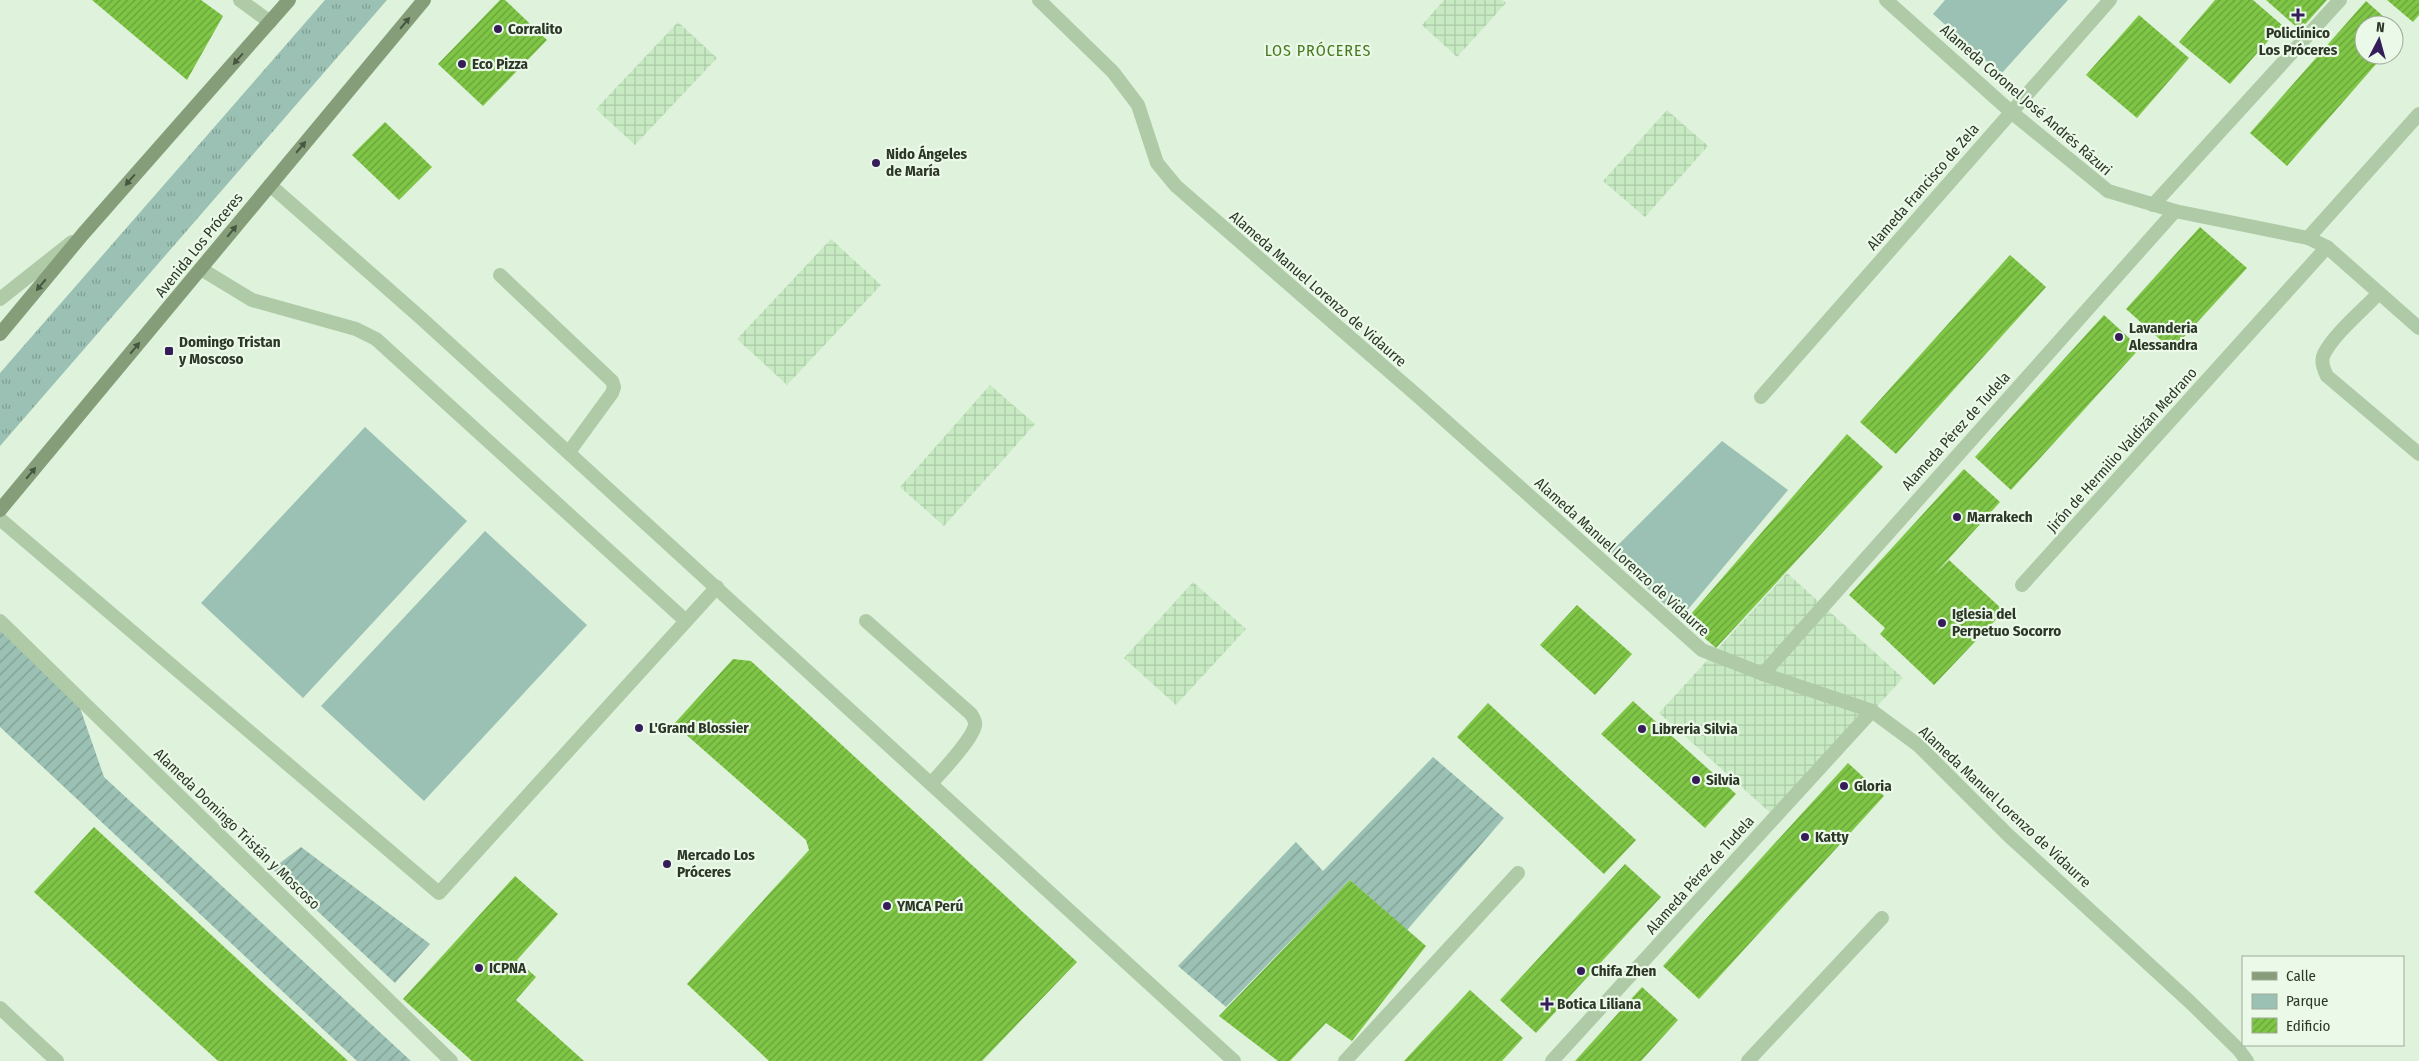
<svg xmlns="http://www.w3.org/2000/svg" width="2419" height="1061" font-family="'Fira Sans Condensed',sans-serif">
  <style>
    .grass { fill: url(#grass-tufts) }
    .park { fill: #9bc1b4 }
    .garden { fill: url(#garden-furrows) }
    .plaza { fill: url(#plaza-grid) }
    .building { fill: url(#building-hatch) }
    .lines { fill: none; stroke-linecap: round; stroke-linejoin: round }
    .service { stroke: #afcaa7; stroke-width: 14 }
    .pedestrian { stroke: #afcaa7; stroke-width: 14 }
    .minor { stroke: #afcaa7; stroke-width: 14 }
    .secondary { stroke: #859e79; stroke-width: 14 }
    .oneway { fill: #475640 }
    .poi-dot { fill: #341d58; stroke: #ebf9e8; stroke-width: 2 }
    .labels { text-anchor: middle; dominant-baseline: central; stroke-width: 4.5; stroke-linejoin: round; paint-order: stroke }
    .poi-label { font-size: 15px; font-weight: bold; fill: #2d3728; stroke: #ebf9e8; text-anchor: start }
    .street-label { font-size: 15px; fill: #2d3728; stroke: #ebf9e8 }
    .neighbourhood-label { font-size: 16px; letter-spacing: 1px; fill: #48791f; stroke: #ebf9e8 }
  </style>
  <defs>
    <pattern id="grass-tufts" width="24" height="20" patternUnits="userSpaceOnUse" patternTransform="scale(1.25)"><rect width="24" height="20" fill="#9bc1b4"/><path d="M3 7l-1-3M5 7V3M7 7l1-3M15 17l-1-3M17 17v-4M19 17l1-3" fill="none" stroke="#7f9e92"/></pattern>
    <pattern id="garden-furrows" width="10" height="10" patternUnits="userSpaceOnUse" patternTransform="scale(1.25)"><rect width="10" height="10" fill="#9bc1b4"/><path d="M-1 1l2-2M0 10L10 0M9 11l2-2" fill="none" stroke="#7f9e92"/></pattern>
    <pattern id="plaza-grid" width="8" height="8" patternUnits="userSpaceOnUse" patternTransform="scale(1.25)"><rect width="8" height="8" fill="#c8eac3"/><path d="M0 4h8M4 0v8" fill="none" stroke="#acc9a8"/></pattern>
    <pattern id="building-hatch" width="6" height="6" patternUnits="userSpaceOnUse" patternTransform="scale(1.25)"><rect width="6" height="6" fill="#7fc646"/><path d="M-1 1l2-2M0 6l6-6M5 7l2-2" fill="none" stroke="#68a23a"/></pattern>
  </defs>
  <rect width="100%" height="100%" fill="#dff2dc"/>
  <path class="grass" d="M325,0H387L0,446V373Z"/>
  <g class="park">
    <path d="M1945,0H2068L2001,74L1933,14Z"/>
    <path d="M365,427L467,521L303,698L201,603Z"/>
    <path d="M1722,441L1788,490L1680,619L1610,553Z"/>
    <path d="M485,531L587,625L424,801L321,706Z"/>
  </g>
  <g class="garden">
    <path d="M0,630L78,702L104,777L411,1061H357L0,727Z"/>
    <path d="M1433,757L1504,818L1407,930L1350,880L1226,1007L1178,966L1296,842L1323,871Z"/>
    <path d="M301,847L430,944L395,983L272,869Z"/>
  </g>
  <g class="plaza">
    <path d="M1444,0H1502L1506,3L1457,57L1422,25Z"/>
    <path d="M678,22L717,58L635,145L596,109Z"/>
    <path d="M1667,110L1708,146L1645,217L1603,181Z"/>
    <path d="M831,239L881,285L787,385L737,339Z"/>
    <path d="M990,385L1035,424L944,526L900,487Z"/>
    <path d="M1787,573L1903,678L1775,817L1659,713Z"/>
    <path d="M1193,582L1246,629L1176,705L1124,658Z"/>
  </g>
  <g class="building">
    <path d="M92,0H201L223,16L187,80Z"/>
    <path d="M500,0H505L547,40L483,106L438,64Z"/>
    <path d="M2215,0H2253L2282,25L2230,84L2179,42Z"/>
    <path d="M2266,0H2327L2300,30Z"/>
    <path d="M2387,0H2419V15L2413,22Z"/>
    <path d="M2366,1L2393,25H2364V55H2384L2287,166L2250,133Z"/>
    <path d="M2139,15L2189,58L2137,118L2086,75Z"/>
    <path d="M2394,25L2403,34L2394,44Z"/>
    <path d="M385,122L432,167L399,200L352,155Z"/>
    <path d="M2200,227L2247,268L2172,350L2126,309Z"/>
    <path d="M2010,255L2046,287L1896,454L1860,422Z"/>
    <path d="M2104,315L2140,348L2011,490L1975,457Z"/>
    <path d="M1847,434L1883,467L1716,648L1685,621Z"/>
    <path d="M1964,469L2000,502L1935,574L1949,560L2004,611L1934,685L1880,634L1885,628L1849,595Z"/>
    <path d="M1577,605L1632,654L1595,695L1540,645Z"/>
    <path d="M733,659L751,661L1077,962L982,1061H769L687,984L809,850L806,840L674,724Z"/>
    <path d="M1633,701L1736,794L1705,828L1601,734Z"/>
    <path d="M1488,703L1636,840L1604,874L1457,737Z"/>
    <path d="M1848,763L1884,796L1699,999L1663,966Z"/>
    <path d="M94,827L348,1061H218L34,892Z"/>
    <path d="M1625,864L1661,897L1536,1033L1500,1000Z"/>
    <path d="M515,876L558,914L517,960L536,977L516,1000L584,1061H472L403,999Z"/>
    <path d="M1350,880L1426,946L1352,1041L1326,1023L1290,1061H1278L1219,1016Z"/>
    <path d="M1642,987L1678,1020L1641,1061H1575Z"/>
    <path d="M1470,990L1523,1038L1502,1061H1404Z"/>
  </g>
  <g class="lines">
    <g class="service">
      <path d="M201,269L252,300L356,329L376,339L686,621"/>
      <path d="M500,275L612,381L614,387L612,393L569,452"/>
      <path d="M2379,293C2363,310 2334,334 2324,354C2320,361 2324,370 2327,376L2419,454"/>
      <path d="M866,621L971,714C973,718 976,721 975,725C973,739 941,772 931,784"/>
      <path d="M0,1008L57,1061"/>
    </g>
    <g class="pedestrian">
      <path d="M1039,0L1113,72L1138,105L1157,163L1176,186L1420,398L1702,650L1763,674L1872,711L1918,745L2008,835L2190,1002L2239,1050L2247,1061"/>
      <path d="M2153,205L2340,0"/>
      <path d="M0,621L451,1061"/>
      <path d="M1763,674L2175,211"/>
      <path d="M1552,1061L1872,711"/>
    </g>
    <g class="minor">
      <path d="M240,0L270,22"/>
      <path d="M1886,0L2010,111L2108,191L2175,211L2308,238L2327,247L2419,328"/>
      <path d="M270,185L421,318L1234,1061"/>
      <path d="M2308,238L2419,114"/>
      <path d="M0,299L72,242"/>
      <path d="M1761,397L2110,0"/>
      <path d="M0,519L439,893L717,587"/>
      <path d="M2022,585L2327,247"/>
      <path d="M1345,1061L1518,873"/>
      <path d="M1748,1061L1882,918"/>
    </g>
    <g class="secondary">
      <path d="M0,334L83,234L289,0"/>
      <path d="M0,510L424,0"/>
    </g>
  </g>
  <defs><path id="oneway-solid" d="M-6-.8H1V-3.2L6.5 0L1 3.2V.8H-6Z" transform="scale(1.25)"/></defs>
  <g class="oneway">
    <use href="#oneway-solid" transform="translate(405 23) rotate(-50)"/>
    <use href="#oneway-solid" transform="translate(238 59) rotate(131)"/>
    <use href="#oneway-solid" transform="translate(301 147) rotate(-50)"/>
    <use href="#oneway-solid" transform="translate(130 180) rotate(131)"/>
    <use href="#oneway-solid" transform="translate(232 231) rotate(-51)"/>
    <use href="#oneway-solid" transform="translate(41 285) rotate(130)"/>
    <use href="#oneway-solid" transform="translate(135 348) rotate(-50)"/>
    <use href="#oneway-solid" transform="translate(31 473) rotate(-50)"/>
  </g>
  <g class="poi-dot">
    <path d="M2295.5 7.5h5v5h5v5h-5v5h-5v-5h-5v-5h5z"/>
    <circle cx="498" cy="29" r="5"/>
    <circle cx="462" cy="64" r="5"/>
    <circle cx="876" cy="163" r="5"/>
    <circle cx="2119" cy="337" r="5"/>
    <rect x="164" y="346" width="10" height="10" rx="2.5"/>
    <circle cx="1957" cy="517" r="5"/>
    <circle cx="1942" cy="623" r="5"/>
    <circle cx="639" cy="728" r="5"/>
    <circle cx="1642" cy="729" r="5"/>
    <circle cx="1696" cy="780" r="5"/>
    <circle cx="1844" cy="786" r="5"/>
    <circle cx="1805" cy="837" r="5"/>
    <circle cx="667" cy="864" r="5"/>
    <circle cx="887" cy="906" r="5"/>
    <circle cx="479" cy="968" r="5"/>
    <circle cx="1581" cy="971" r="5"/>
    <path d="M1544.5 996.5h5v5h5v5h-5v5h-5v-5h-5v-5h5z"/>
  </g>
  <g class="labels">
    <g class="poi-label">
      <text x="508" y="29">Corralito</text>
      <text x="2298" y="33" text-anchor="middle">Policlínico<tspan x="2298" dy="17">Los Próceres</tspan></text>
      <text x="472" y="64">Eco Pizza</text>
      <text x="886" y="154">Nido Ángeles<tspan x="886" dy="17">de María</tspan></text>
      <text x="2129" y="328">Lavanderia<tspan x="2129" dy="17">Alessandra</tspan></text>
      <text x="179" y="342">Domingo Tristan<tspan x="179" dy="17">y Moscoso</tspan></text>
      <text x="1967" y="517">Marrakech</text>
      <text x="1952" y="614">Iglesia del<tspan x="1952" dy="17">Perpetuo Socorro</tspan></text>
      <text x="649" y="728">L'Grand Blossier</text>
      <text x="1652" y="729">Libreria Silvia</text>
      <text x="1706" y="780">Silvia</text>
      <text x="1854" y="786">Gloria</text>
      <text x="1815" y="837">Katty</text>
      <text x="677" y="855">Mercado Los<tspan x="677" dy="17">Próceres</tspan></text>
      <text x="897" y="906">YMCA Perú</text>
      <text x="489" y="968">ICPNA</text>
      <text x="1591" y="971">Chifa Zhen</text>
      <text x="1557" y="1004">Botica Liliana</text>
    </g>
    <g class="street-label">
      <text transform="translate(2026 100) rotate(41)">Alameda Coronel José Andrés Rázuri</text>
      <text transform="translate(1923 187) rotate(-49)">Alameda Francisco de Zela</text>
      <text transform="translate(199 245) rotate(-51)">Avenida Los Próceres</text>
      <text transform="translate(1318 289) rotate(41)">Alameda Manuel Lorenzo de Vidaurre</text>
      <text transform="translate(1956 431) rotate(-48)">Alameda Pérez de Tudela</text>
      <text transform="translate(2122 450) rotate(-48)">Jirón de Hermilio Valdizán Medrano</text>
      <text transform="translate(1622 557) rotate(42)">Alameda Manuel Lorenzo de Vidaurre</text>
      <text transform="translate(2005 807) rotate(43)">Alameda Manuel Lorenzo de Vidaurre</text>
      <text transform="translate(237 829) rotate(44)">Alameda Domingo Tristán y Moscoso</text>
      <text transform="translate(1700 875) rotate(-48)">Alameda Pérez de Tudela</text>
    </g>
    <g class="neighbourhood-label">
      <text x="1318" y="50">LOS PRÓCERES</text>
    </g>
  </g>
  <rect x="2242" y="956" width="162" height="90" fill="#ebf9e8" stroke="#9fab9b"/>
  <rect x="2252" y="972" width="25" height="8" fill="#859e79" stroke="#9fab9b"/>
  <text x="2286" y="981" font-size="15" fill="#2d3728">Calle</text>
  <rect x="2252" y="994" width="25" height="15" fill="#9bc1b4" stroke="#9fab9b"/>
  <text x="2286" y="1006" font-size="15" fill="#2d3728">Parque</text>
  <rect x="2252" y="1018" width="25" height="15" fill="url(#building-hatch)" stroke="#9fab9b"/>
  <text x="2286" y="1031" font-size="15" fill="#2d3728">Edificio</text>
  <g transform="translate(2379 40) rotate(6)"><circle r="24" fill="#ebf9e8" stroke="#9fab9b"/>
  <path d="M0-4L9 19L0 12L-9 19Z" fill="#341d58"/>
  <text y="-8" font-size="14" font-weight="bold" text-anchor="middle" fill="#2d3728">N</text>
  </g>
</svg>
